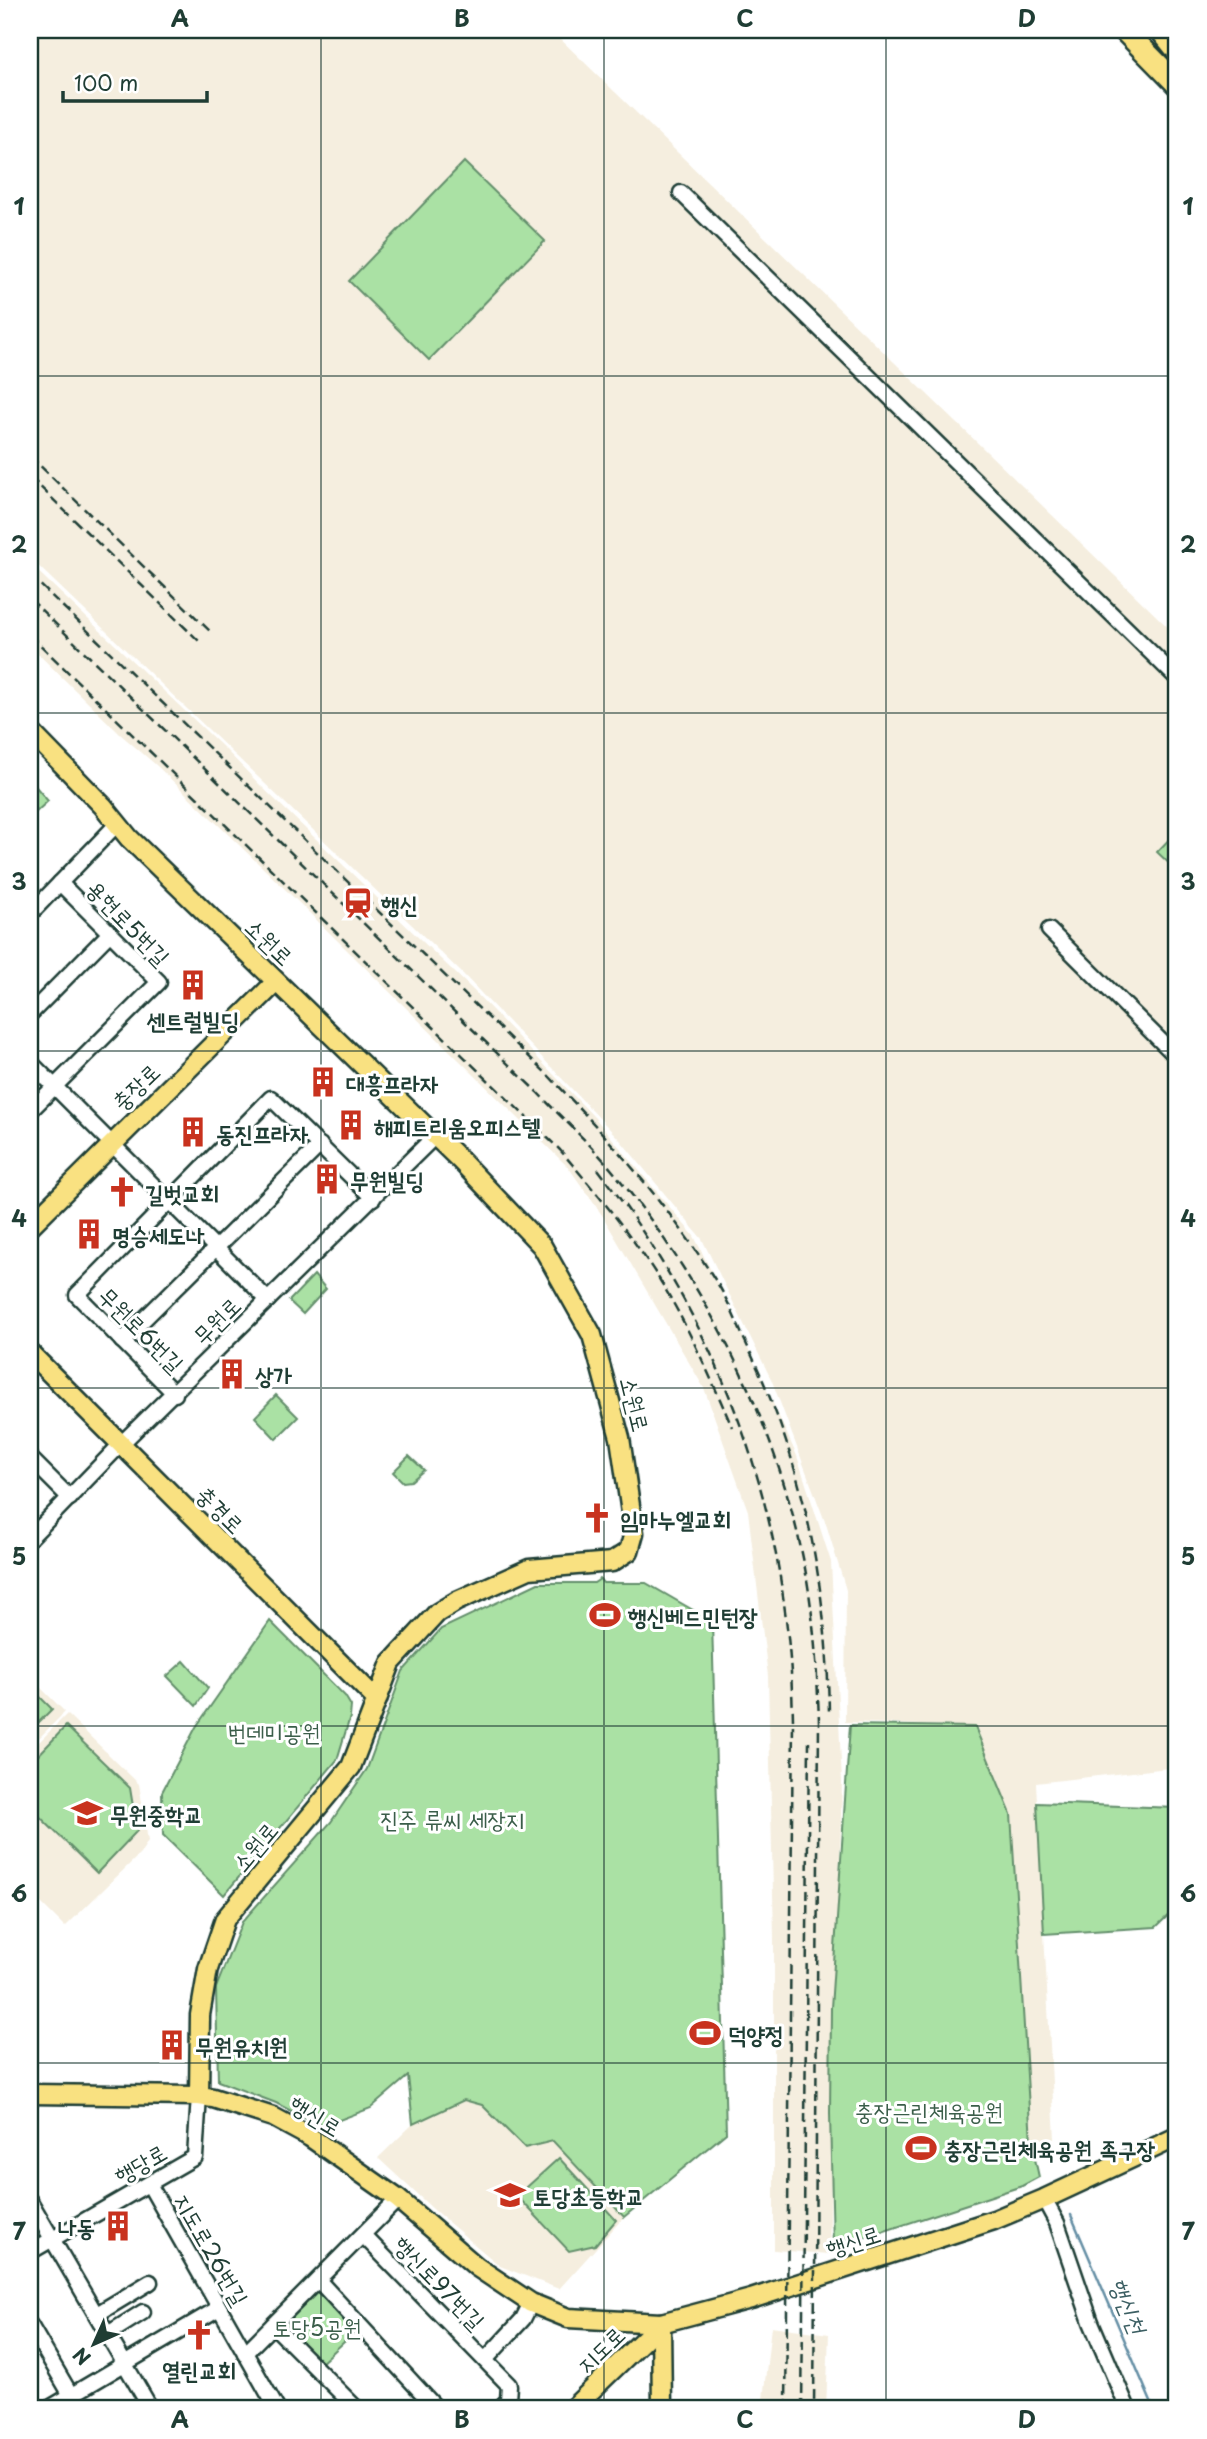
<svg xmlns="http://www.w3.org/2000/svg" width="1207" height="2439" font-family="'Playpen Sans','Poor Story',sans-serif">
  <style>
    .built { fill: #f5eedf }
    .green { fill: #aae1a4; stroke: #648f6c; stroke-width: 2 }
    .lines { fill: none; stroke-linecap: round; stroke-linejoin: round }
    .stream { stroke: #658fa5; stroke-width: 2.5 }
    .minor-casing { stroke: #1f3d34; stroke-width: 19 }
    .major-casing { stroke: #1f3d34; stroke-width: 23 }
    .highway-casing { stroke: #1f3d34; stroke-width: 26 }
    .minor { stroke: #fff; stroke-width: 14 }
    .major { stroke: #f9e181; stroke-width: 18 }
    .highway { stroke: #f9e181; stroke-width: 21 }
    .rail { stroke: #1f3d34; stroke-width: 2.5; stroke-dasharray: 10 5; stroke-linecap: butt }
    .grid { fill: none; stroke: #1f3d34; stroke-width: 2; stroke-opacity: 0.55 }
    .labels { text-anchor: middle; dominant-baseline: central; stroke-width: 6; stroke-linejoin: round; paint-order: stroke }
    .poi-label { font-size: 23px; font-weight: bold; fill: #1f3d34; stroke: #fff; text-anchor: start }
    .street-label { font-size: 23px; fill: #1f3d34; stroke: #fff }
    .park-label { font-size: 23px; fill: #3b5e4a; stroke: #fff }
    .water-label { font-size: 24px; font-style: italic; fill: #3c5f63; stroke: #fff }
    .neatline { fill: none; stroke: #1f3d34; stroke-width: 2.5 }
    .grid-label { font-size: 23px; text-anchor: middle; font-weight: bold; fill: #1f3d34 }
  </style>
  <rect width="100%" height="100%" fill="#fff"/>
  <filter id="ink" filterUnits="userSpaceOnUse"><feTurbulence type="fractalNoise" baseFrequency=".0143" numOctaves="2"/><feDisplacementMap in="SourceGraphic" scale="14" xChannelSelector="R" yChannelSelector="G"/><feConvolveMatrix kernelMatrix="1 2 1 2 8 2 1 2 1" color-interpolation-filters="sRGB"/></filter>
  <g filter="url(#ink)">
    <g class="built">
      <path d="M30,30H551L1177,636V1767L1036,1783L1055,2139L1031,2141L1011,1814L975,1727L845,1722L846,1590L827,1527L772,1381L702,1239L621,1141L463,974L30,558Z"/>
      <path d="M30,564L225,749L261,786L474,991L595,1118L694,1236L729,1307L797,1456L831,1562L842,1782L829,2254L774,2250V1937L768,1676L748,1511L704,1388L602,1215L569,1168L287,891L156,765L120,734L30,646Z"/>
      <path d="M30,1677L65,1712L30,1747Z"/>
      <path d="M67,1714L139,1784L148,1841L140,1854L65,1927L30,1892V1751Z"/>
      <path d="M465,2100L482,2105L525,2147L553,2141L624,2217L559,2289L500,2266L434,2210L378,2158L413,2124Z"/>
      <path d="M771,2326L829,2334L826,2409H762Z"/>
    </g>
    <g class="green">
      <path d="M464,162L545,241L429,360L349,281Z"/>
      <path d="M30,780L48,801L36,812L30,806Z"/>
      <path d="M1177,831V871L1157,852Z"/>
      <path d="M314,1275L326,1289L303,1314L289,1301Z"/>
      <path d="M276,1395L298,1417L276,1439L255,1417Z"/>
      <path d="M409,1456L424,1470L411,1481L403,1482L393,1472Z"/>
      <path d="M600,1579L603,1583H646L712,1621L726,2133L624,2217L553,2141L525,2148L482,2105L464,2100L413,2124L408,2076L371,2108L321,2127L276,2103L218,2081L216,1988L242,1922L331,1822L367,1769L403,1671L441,1629L538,1583H594Z"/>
      <path d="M270,1621L345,1696L351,1706L350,1717L337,1760L224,1895L163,1835L162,1792L196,1727Z"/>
      <path d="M184,1661L208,1688L196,1706L167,1676Z"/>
      <path d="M30,1687L52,1709L30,1731Z"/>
      <path d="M850,1725L975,1727L1011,1814L1031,2141L1039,2177L1022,2186L833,2248L830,2113L831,2008Z"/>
      <path d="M66,1726L130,1788L137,1831L97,1873L30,1807V1764Z"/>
      <path d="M1037,1803L1177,1808V1907L1156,1927L1044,1934Z"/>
      <path d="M559,2158L616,2220L595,2245L569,2251L517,2196Z"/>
      <path d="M317,2290L356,2331L319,2365L281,2324Z"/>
    </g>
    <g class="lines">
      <path class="stream" d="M1071,2215L1154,2409"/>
      <g class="minor-casing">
        <g id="minor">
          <path d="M681,193L1177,678"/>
          <path d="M30,914L117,824"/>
          <path d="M1049,930L1177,1057"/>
          <path d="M30,1014L110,933"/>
          <path d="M30,1062L268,1300"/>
          <path d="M30,1111L159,982L60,883"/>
          <path d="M122,1341L320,1145"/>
          <path d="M175,1394L77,1295L271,1098L373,1198"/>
          <path d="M30,1458L70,1498"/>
          <path d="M30,1538L121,1444L435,1136"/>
          <path d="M149,2184L277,2409"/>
          <path d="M1044,2199L1057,2223L1091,2322L1128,2409"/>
          <path d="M30,2201L151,2409"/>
          <path d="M363,2235L509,2385L508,2400L499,2409"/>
          <path d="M30,2252L195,2157L199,2096"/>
          <path d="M318,2280L437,2409"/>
          <path d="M97,2314L150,2282"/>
          <path d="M30,2325L79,2409"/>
          <path d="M273,2325L357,2409"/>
          <path d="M108,2334L143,2312"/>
          <path d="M245,2353L398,2199"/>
          <path d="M485,2360L523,2319L531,2303"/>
          <path d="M48,2409L219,2308"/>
        </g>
      </g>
      <g class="major-casing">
        <g id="major">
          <path d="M30,731L103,806L129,838L461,1161L542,1246L592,1335L620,1438L634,1533L629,1551L612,1562L529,1569L457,1601L437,1613L391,1663L351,1767L225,1919L208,1969L200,2015L199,2096"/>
          <path d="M30,1226L276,982"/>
          <path d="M30,1353L377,1700"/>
          <path d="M30,2094L199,2096L213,2098L273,2117L310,2137L398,2199L477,2267L531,2303L568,2318L661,2323L751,2299L994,2220L1044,2199L1177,2137"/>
          <path d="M661,2323L662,2409"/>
          <path d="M572,2409L661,2323"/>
        </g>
      </g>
      <g class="highway-casing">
        <g id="highway">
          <path d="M1124,30L1177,84"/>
          <path d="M1161,30L1177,50"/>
        </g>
      </g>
      <use href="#minor" class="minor"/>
      <use href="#major" class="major"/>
      <use href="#highway" class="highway"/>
      <g class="rail">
        <path d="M30,456L212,633"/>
        <path d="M30,477L201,643"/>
        <path d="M30,575L549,1076C612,1142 671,1208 719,1286C729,1303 736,1321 744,1339C803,1460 827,1579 829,1714"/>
        <path d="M30,599L537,1092C560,1116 585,1139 607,1164C702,1277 773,1413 803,1558C814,1612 817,1667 819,1721L814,2409"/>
        <path d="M30,635L560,1150C596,1192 632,1235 661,1282C689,1328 711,1378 732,1427"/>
        <path d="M598,1169C725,1335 789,1511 793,1721L786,2409"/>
        <path d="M802,2409L809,1742"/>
      </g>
    </g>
  </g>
  <path class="grid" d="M321,30V2409M604,30V2409M886,30V2409M30,376H1177M30,713H1177M30,1051H1177M30,1388H1177M30,1726H1177M30,2063H1177"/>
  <defs>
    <g id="station-bare" transform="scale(2.415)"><path d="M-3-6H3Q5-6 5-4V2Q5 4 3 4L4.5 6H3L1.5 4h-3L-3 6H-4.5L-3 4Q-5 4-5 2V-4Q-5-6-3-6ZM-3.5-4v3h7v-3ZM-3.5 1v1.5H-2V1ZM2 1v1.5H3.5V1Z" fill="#c8321e" stroke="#fff" stroke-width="2.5" paint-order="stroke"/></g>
    <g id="building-bare" transform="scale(2.415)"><path d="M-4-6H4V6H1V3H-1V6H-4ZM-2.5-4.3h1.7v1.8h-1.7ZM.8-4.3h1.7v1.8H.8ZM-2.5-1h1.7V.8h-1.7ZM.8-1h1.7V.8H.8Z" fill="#c8321e" stroke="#fff" stroke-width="2.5" paint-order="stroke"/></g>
    <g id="church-bare" transform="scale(2.415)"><path d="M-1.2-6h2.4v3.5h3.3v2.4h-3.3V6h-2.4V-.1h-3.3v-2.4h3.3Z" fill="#c8321e" stroke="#fff" stroke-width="2.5" paint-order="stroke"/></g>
    <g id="stadium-bare" transform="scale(2.415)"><path d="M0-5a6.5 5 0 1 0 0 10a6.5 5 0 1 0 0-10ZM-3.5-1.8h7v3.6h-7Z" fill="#c8321e" stroke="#fff" stroke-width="2.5" paint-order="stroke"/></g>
    <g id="school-bare" transform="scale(2.415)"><path d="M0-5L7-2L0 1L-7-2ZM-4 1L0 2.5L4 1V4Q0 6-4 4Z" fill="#c8321e" stroke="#fff" stroke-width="2.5" paint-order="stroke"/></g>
  </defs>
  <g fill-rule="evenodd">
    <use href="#station-bare" x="358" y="903"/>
    <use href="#building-bare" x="193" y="985"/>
    <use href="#building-bare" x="323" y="1082"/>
    <use href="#building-bare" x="351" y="1125"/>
    <use href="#building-bare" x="193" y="1132"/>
    <use href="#building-bare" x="327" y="1179"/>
    <use href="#church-bare" x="122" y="1192"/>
    <use href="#building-bare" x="89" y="1234"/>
    <use href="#building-bare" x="232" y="1374"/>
    <use href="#church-bare" x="597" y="1518"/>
    <use href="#stadium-bare" x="605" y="1615"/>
    <use href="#school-bare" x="87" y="1813"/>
    <use href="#stadium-bare" x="705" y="2033"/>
    <use href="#building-bare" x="172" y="2045"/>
    <use href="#stadium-bare" x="921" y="2148"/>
    <use href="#school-bare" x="510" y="2195"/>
    <use href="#building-bare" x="118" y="2226"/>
    <use href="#church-bare" x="199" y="2335"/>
  </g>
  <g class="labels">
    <g class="poi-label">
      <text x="381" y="903">행신</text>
      <text x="193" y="1019" text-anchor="middle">센트럴빌딩</text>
      <text x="346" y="1082">대흥프라자</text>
      <text x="374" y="1125">해피트리움오피스텔</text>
      <text x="216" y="1132">동진프라자</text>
      <text x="350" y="1179">무원빌딩</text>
      <text x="145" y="1192">길벗교회</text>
      <text x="112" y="1234">명승세도나</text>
      <text x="255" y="1374">상가</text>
      <text x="620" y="1518">임마누엘교회</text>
      <text x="628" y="1615">행신베드민턴장</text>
      <text x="110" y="1813">무원중학교</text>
      <text x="728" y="2033">덕양정</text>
      <text x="195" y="2045">무원유치원</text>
      <text x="944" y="2148">충장근린체육공원 족구장</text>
      <text x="533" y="2195">토당초등학교</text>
      <text x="95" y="2226" text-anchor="end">나동</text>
      <text x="199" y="2369" text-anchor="middle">열린교회</text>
    </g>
    <g class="street-label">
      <text transform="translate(129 922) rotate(46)">용현로5번길</text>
      <text transform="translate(270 941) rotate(44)">소원로</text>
      <text transform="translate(135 1086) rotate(-44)">충장로</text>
      <text transform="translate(216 1320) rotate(-45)">무원로</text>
      <text transform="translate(142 1329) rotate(45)">무원로6번길</text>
      <text transform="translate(636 1404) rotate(76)">소원로</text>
      <text transform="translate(221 1509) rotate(45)">충경로</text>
      <text transform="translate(254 1846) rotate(-50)">소원로</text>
      <text transform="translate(316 2115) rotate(31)">행신로</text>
      <text transform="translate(140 2163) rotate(-30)">행당로</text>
      <text transform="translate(853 2240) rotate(-18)">행신로</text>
      <text transform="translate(212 2249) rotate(60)">지도로26번길</text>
      <text transform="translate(440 2282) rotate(46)">행신로97번길</text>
      <text transform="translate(600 2349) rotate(-44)">지도로</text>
    </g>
    <g class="park-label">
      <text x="274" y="1731">번데미공원</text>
      <text x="452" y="1818">진주 류씨 세장지</text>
      <text x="929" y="2110">충장근린체육공원</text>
      <text x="317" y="2326">토당5공원</text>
    </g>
    <g class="water-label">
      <text transform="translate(1129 2305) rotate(67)">행신천</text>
    </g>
  </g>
  <rect width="1207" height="2439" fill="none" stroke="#fff" stroke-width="77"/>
  <g transform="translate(94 2344) rotate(225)" stroke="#ffffff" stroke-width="5" paint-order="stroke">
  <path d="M0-5L12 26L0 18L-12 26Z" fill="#1f3d34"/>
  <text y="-10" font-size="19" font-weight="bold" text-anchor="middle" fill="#1f3d34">N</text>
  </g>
  <path d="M63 91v10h144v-10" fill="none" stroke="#1f3d34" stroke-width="3.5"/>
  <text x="74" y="91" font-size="21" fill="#1f3d34" stroke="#ffffff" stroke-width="5" paint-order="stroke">100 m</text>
  <rect x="38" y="38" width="1130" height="2362" class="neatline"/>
  <g class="grid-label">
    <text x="180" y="27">A</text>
    <text x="462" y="27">B</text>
    <text x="745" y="27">C</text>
    <text x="1027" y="27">D</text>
    <text x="19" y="215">1</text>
    <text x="1188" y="215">1</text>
    <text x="19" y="553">2</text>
    <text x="1188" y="553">2</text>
    <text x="19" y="890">3</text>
    <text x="1188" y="890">3</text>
    <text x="19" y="1227">4</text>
    <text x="1188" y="1227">4</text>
    <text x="19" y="1565">5</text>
    <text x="1188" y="1565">5</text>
    <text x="19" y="1902">6</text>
    <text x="1188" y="1902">6</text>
    <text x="19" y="2240">7</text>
    <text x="1188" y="2240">7</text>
    <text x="180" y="2428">A</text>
    <text x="462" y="2428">B</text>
    <text x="745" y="2428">C</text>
    <text x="1027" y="2428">D</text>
  </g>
</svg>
